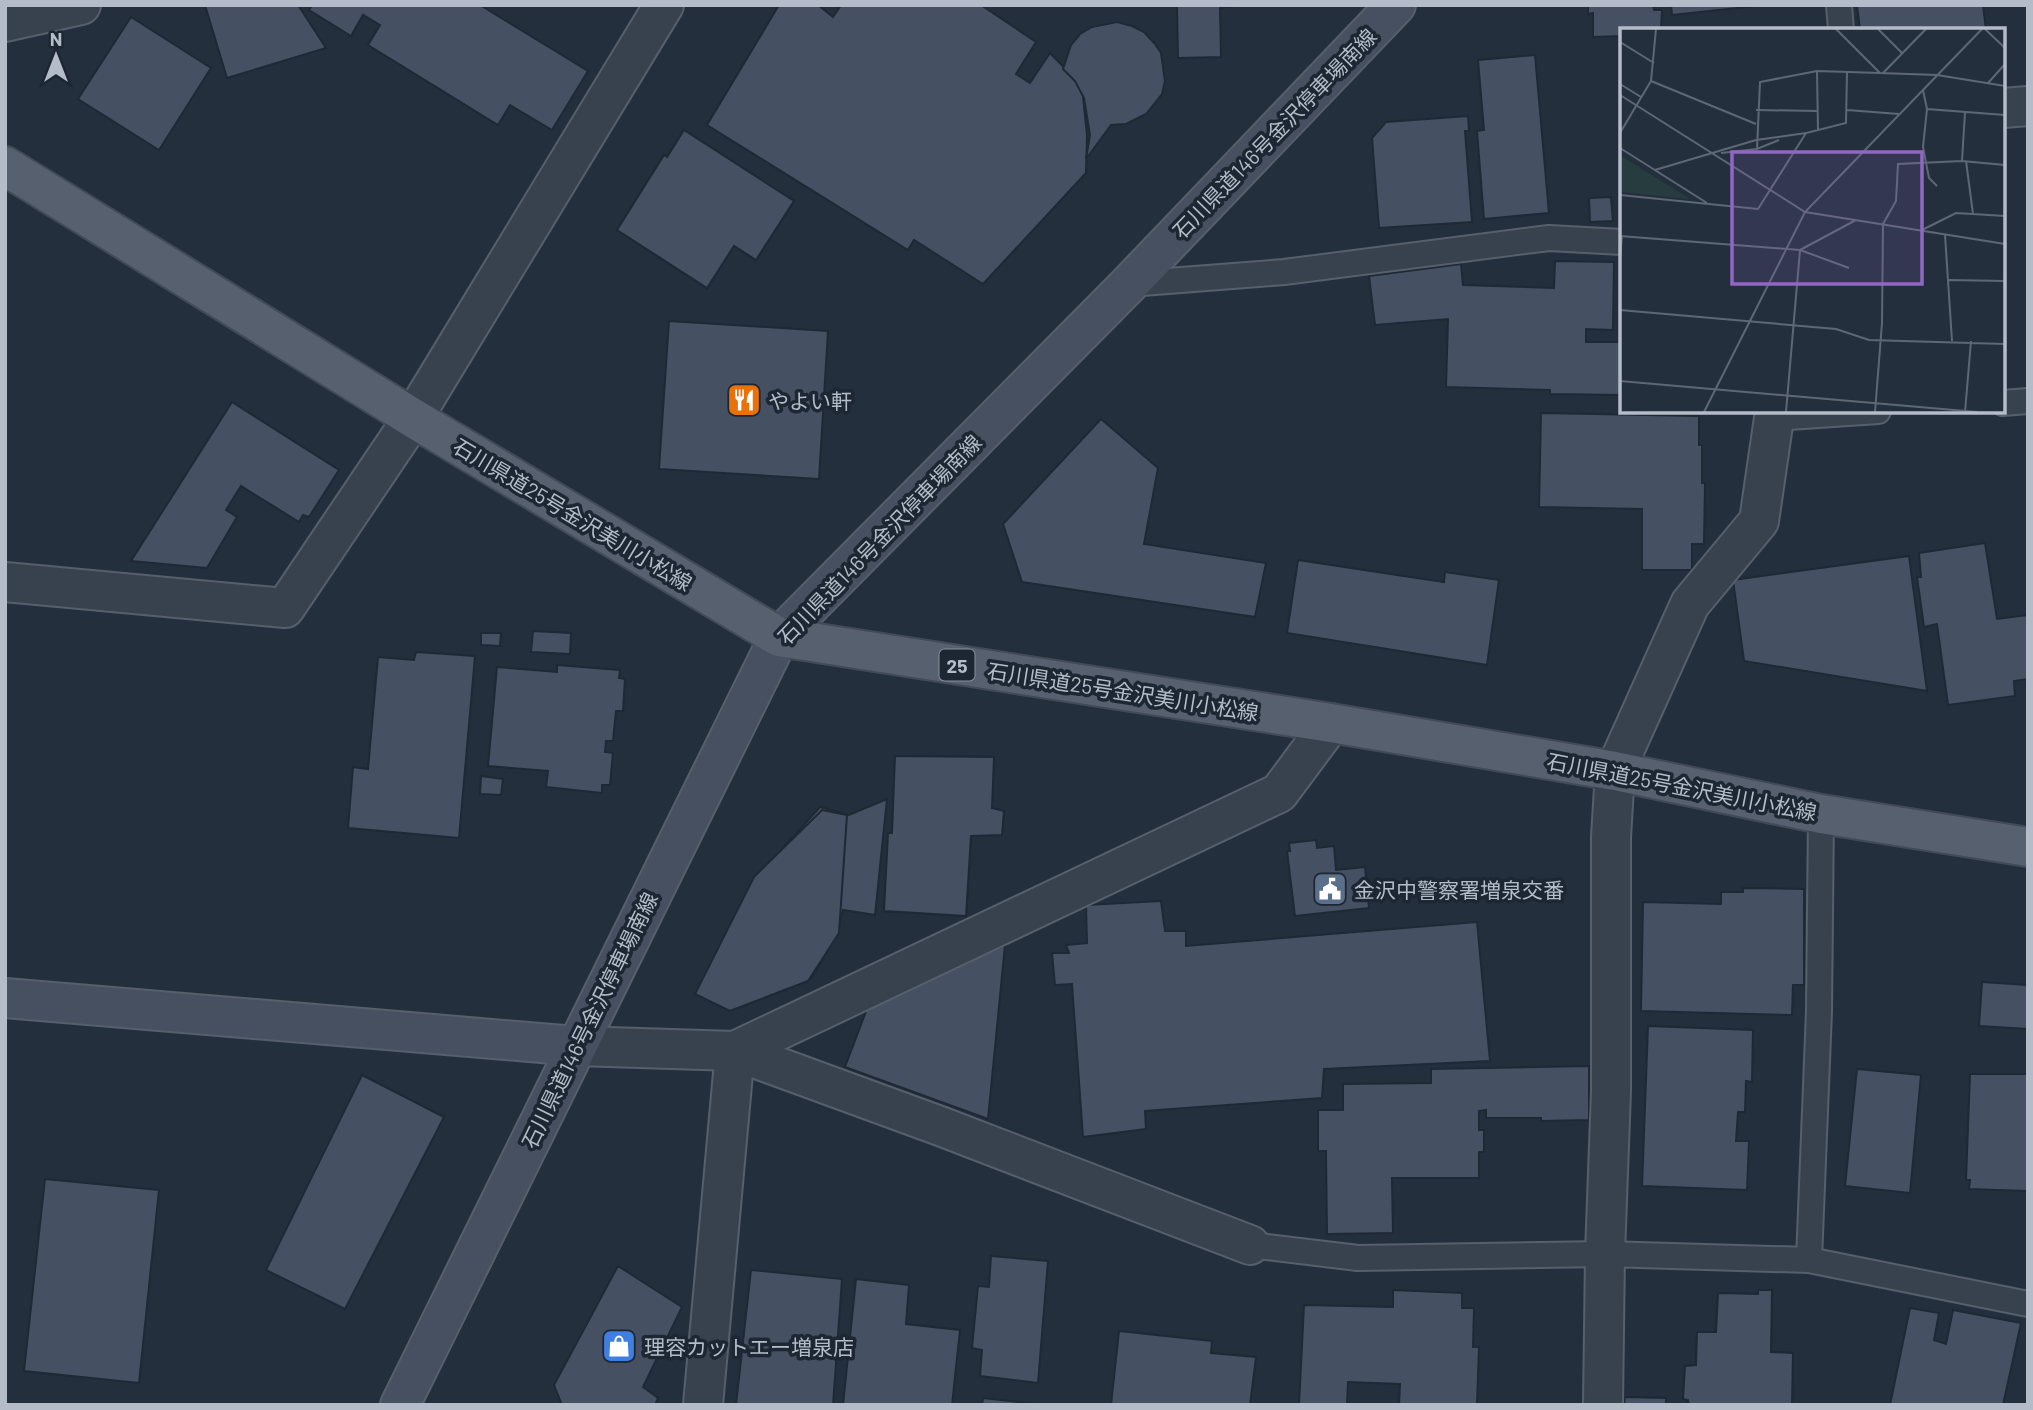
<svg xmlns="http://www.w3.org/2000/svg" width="2033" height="1410" font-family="Barlow,'Noto Sans JP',sans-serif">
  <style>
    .building { fill: #455162; stroke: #1f2835; stroke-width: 2 }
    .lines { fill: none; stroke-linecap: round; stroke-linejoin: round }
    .lane-casing { stroke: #565f6c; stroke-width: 28 }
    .street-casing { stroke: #565f6c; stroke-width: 42 }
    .secondary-casing { stroke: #565f6c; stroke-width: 42 }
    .primary-casing { stroke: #414a57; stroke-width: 42 }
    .lane { stroke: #38414e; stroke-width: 24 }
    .street { stroke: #38414e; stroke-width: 38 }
    .secondary { stroke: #465061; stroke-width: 38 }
    .primary { stroke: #56606e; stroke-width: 38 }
    .labels { text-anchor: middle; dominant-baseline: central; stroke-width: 7; stroke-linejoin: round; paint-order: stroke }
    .shield { fill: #1d2633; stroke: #878f9c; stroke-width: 2 }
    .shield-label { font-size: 19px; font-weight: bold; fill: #b4bcc9 }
    .street-label { font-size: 21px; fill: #b4bcc9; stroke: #1d2633 }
    .poi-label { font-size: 21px; fill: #b4bcc9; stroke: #1d2633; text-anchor: start }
    .inset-road { fill: none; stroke: #5e6776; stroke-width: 2 }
    .view { fill: #9266c3; fill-opacity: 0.15; stroke: #9266c3; stroke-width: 3.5 }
    .inset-edge { fill: none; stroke: #b4bcc9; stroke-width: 3.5 }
  </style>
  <rect width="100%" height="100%" fill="#242f3e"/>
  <g class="building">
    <path d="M205,5H298L326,48L227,78Z"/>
    <path d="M312,5H480L588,71L552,130L510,105L498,125L368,45L380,25L363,15L351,36L309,10Z"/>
    <path d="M779,5H818L833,17L841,5H981L1036,42L1016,74L1030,83L1050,53L1082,86L1087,136L1086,173L983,284L914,240L908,250L707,125Z"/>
    <path d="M1177,5H1242L1220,8L1221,57L1178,58Z"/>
    <path d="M1588,5H1653L1654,10H1662L1661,30H1622V36L1593,37V13L1588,14Z"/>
    <path d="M1671,5H1765L1672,15Z"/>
    <path d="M1857,5H1983L1986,30H1860Z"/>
    <path d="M131,17L211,68L159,150L78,99Z"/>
    <path d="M1117,22L1132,26L1144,32L1155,44L1161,53L1165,81L1162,94L1146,114L1126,124L1111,125L1086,159L1090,135L1084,98L1075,81L1063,69L1071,45L1080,34L1092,27Z"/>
    <path d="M1535,55L1549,213L1484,219L1477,131L1484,130L1478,60Z"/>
    <path d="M1468,116L1469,131H1465L1472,222L1379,228L1372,138L1386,122Z"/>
    <path d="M684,130L794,201L756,260L734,246L707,288L617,230L664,155L667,157Z"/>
    <path d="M684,130L794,201L756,260L734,246L707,288L617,230L664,155L667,157Z"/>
    <path d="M1611,197L1613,221L1590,222L1589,198Z"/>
    <path d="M1555,261L1614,262L1613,330L1586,329V342H1622V395L1550,394V390L1446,387L1448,319L1375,325L1369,276L1461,264L1463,285L1554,288Z"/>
    <path d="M669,321L828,331L819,479L659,469Z"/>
    <path d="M232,402L339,470L309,517L303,515L299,522L241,486L226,510L237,517L207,568L131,561Z"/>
    <path d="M1541,413L1699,416V445H1702V483H1705L1704,544H1692V570H1642V509L1539,507Z"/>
    <path d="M1101,419L1158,468L1144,544L1266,563L1255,617L1022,582L1003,524Z"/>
    <path d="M1985,543L1997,619L2028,615V679L2014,681L2015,696L1948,705L1937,624L1924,627L1917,577H1921L1919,553Z"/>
    <path d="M1909,556L1927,691L1744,661L1733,580Z"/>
    <path d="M1298,560L1444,582L1445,572L1499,580L1487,665L1287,633Z"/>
    <path d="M533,631L571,633L570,654L531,652Z"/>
    <path d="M481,633H501L500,646L481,645Z"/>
    <path d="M416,652L475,656L459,838L348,828L353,767L368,769L378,657L414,660Z"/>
    <path d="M557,665L620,670L619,678L625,679L623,711H616L613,741H606L605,752L613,753L610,785H602V793L546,787L548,771L488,766L497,667L557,672Z"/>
    <path d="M895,756L994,757L992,808L1004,811L1002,835L971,836L966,916L884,911L888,833H892Z"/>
    <path d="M895,756L994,757L992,808L1004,811L1002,835L971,836L966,916L884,911L888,833H892Z"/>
    <path d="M481,776L503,779L501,795L480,794Z"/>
    <path d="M887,799L875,915L843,910L836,935L812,978L731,1010L698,992L754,880L820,807L849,815Z"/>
    <path d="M822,810L847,815L839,933L808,981L730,1011L695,994L754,877Z"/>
    <path d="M1316,840L1317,848L1334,846L1336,870L1365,867L1369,908L1295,916L1287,851H1290L1289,843Z"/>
    <path d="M1743,888L1804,889V985H1793L1792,1015L1641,1011L1643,902L1721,904V892H1743Z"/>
    <path d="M1161,901L1165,931H1186V946L1477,922L1490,1061L1324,1069L1322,1098L1145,1111L1146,1129L1083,1137L1072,984L1055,985L1052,953H1069L1066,945L1087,943L1086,905Z"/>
    <path d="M1005,945L988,1119L845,1067L868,1006Z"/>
    <path d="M1982,982L2028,985V1029L1979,1026Z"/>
    <path d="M1648,1026L1753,1030L1752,1082L1746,1081L1745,1112H1738L1736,1141H1749L1747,1190L1642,1186Z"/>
    <path d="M1589,1066V1120L1541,1121V1118H1486V1110L1479,1111V1130H1484V1152H1479V1178H1392L1393,1233L1327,1234L1326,1151H1318V1110H1343V1084L1431,1083V1069Z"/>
    <path d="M1857,1069L1921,1075L1910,1193L1845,1186Z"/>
    <path d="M1970,1074H2028V1191L1969,1189L1970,1180H1966Z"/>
    <path d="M362,1075L444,1117L345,1309L266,1270Z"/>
    <path d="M45,1179L159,1190L139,1383L24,1371Z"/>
    <path d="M991,1256L1048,1261L1038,1383L980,1376L982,1350L972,1348L978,1286L989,1287Z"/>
    <path d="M618,1266L682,1307L643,1387L658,1398L655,1405H562L554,1385Z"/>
    <path d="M751,1270L842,1279L833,1405H736Z"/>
    <path d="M856,1279L909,1285L906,1324L960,1330L952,1405H843Z"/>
    <path d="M1393,1290L1462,1293V1308H1474L1473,1347H1479L1477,1405H1399L1400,1384L1348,1382L1347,1405H1299L1304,1305L1393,1307Z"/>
    <path d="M1758,1290H1772L1771,1352L1793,1353L1792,1405H1689L1688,1400L1683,1399L1685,1366L1696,1365L1697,1332H1716L1718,1293L1758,1294Z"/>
    <path d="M1758,1290H1772L1771,1352L1793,1353L1792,1405H1689L1688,1400L1683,1399L1685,1366L1696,1365L1697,1332H1716L1718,1293L1758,1294Z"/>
    <path d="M1910,1308L1939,1313L1934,1340L1946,1344L1953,1310L2021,1323L2003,1405H1890Z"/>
    <path d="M1119,1331L1212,1341L1211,1353L1256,1357L1250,1405H1111Z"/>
    <path d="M1625,1397L1666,1398V1405H1624Z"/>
    <path d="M1625,1397L1666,1398V1405H1624Z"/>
    <path d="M983,1398L1046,1405H982Z"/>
  </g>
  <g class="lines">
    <g class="lane-casing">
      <g id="lane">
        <path d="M1839,5L1841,30"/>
        <path d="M1129,284L1284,272L1549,238L1622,242"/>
        <path d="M2003,403L2028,401"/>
        <path d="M1775,418L1878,411"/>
        <path d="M1250,1245L1358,1258L1605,1254L1809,1260L2028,1304"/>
        <path d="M1809,1260L1819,1011L1821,814"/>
      </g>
    </g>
    <g class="street-casing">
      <g id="street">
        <path d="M5,22L81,5"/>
        <path d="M2003,108L2028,106"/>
        <path d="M5,582L285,608L413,418L664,5"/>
        <path d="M576,1046L735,1051L940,1126L1250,1245"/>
        <path d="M735,1051L1279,793L1331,723"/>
        <path d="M703,1405L735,1051"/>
        <path d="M1603,1405L1605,1254L1611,1091V837L1615,771L1690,604L1759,521L1775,411"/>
      </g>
    </g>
    <g class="secondary-casing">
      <g id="secondary">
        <path d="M5,998L576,1046"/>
        <path d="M400,1405L779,637L1129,284L1396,5"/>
      </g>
    </g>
    <g class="primary-casing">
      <path id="primary" d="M5,166L413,418L779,637L1331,723L1615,771L1821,814L2028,847"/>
    </g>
    <use href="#lane" class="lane"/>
    <use href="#street" class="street"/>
    <use href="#secondary" class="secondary"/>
    <use href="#primary" class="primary"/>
  </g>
  <defs>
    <g id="restaurant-square" transform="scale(1.75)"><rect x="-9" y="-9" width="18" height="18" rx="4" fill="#e8710a" stroke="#1d2633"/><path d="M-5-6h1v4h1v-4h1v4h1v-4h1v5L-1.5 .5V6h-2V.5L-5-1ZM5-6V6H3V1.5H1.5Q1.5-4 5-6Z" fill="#fff"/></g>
    <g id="civic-square" transform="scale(1.75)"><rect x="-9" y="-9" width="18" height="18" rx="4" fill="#5c6f8a" stroke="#1d2633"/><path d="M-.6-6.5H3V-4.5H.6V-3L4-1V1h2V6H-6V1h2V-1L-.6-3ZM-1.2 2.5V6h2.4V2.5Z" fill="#fff"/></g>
    <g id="shop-square" transform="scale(1.75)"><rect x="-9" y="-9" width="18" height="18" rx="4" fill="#3f7fe0" stroke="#1d2633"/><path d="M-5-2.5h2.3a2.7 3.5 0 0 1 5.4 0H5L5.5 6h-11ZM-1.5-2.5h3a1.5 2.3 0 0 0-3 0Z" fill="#fff"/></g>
  </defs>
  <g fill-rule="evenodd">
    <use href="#restaurant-square" x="744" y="400"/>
    <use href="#civic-square" x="1330" y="889"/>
    <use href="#shop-square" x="619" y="1346"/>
  </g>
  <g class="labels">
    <rect class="shield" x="939.5" y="649.5" width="35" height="31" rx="5"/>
    <g class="shield-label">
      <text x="957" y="665">25</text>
    </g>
    <g class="street-label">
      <text transform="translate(1274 133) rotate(-46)">石川県道146号金沢停車場南線</text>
      <text transform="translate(573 514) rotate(31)">石川県道25号金沢美川小松線</text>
      <text transform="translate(879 539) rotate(-46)">石川県道146号金沢停車場南線</text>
      <text transform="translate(1123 691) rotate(9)">石川県道25号金沢美川小松線</text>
      <text transform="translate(1682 786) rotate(11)">石川県道25号金沢美川小松線</text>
      <text transform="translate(589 1020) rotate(-64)">石川県道146号金沢停車場南線</text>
    </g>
    <g class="poi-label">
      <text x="768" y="400">やよい軒</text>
      <text x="1354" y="889">金沢中警察署増泉交番</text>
      <text x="644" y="1346">理容カットエー増泉店</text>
    </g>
  </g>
  <g transform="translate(1620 28)">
    <rect width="385" height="385" fill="#242f3e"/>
    <path d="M1,128L70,171L0,164Z" fill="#263c3f"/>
    <path class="inset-road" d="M216,1L260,45L317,47L385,58M258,1L282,25M365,1L385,20M0,14L34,35M197,43L198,102M263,45L306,1M31,53L136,96M368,55L385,36M0,56L21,69M303,62L307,81L385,87M0,67L185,184L385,216M307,81L303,119L309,150L317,158M136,82L197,83M227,82L279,86M0,105L31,53L36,1M0,120L87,175M137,121L140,54L197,43L260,45M101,125L137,121L159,112M342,133L345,84M346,133L353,186M35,142L136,112L186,105M0,167L138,181L186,105L226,95L227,44M300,203L336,185L385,188M325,207L332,313M0,208L180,222L229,240M180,222L236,192M0,230L2,208M329,252L385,253M0,282L216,301L249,312L385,316M0,353L357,384M84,384L185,184L362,1M166,384L180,222M255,384L262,295L263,196L276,173L278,136L342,133L385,137M345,384L351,313"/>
    <path class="view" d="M112,124H302V256H112Z"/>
    <rect width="385" height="385" class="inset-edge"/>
  </g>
  <rect width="2033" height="1410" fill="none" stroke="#b4bcc9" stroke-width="14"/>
  <g transform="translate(56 56)" stroke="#1d2633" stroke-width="5" paint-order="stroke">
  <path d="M0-5L12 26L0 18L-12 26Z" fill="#b4bcc9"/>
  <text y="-10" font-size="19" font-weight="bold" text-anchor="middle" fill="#b4bcc9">N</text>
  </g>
</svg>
